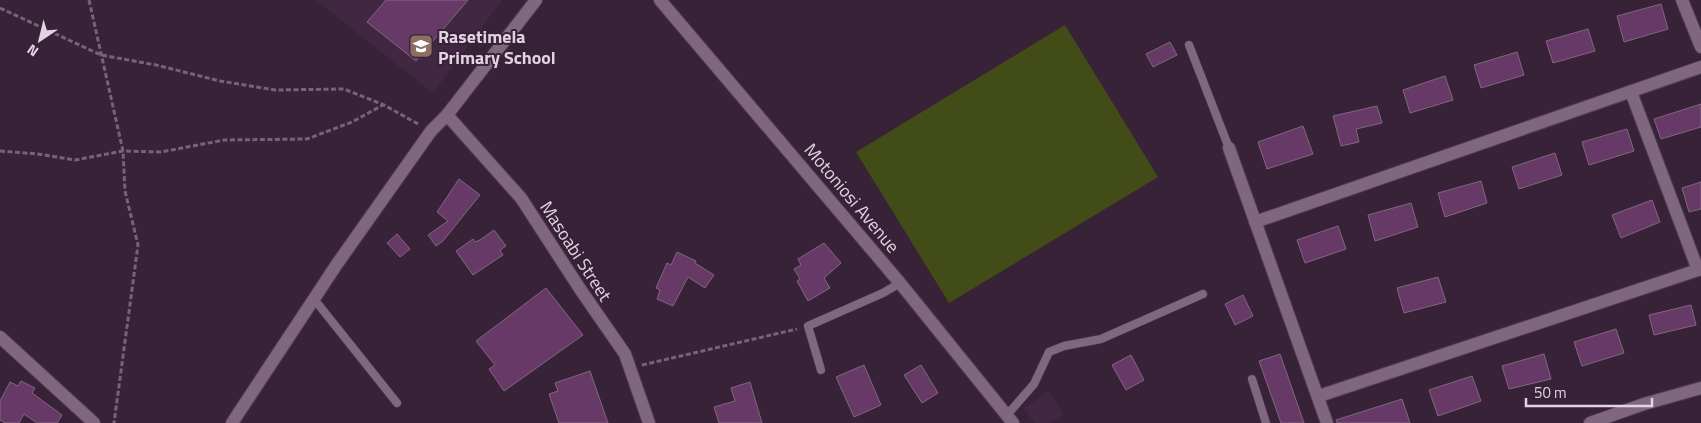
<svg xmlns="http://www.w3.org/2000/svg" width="1701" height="423" font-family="'Titillium Web',sans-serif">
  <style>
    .built { fill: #422742 }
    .green { fill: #414c17 }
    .building { fill: #663966; stroke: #806780 }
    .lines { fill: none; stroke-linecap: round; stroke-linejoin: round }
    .service-casing { stroke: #513e51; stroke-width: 9 }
    .minor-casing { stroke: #513e51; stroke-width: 14 }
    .path { stroke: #766375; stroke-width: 3; stroke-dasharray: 5 2.5; stroke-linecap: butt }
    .service { stroke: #80667f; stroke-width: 8 }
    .minor { stroke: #80667f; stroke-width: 12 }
    .labels { text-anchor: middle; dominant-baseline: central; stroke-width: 4; stroke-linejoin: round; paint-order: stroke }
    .poi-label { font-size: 18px; font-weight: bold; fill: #e1d3e1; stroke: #382237; text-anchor: start }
    .street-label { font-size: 18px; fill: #e1d3e1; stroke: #382237 }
  </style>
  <rect width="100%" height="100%" fill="#382237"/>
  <g class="built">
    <path d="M316,0H502L433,93Z"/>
    <path d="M1048,391L1064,414L1050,423H1034L1024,408Z"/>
  </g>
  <path class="green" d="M1065,25L1158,177L949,303L856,152Z"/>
  <g class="building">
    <path d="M386,0H468L416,61L367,22Z"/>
    <path d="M1661,4L1668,29L1624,42L1617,16Z"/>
    <path d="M1588,29L1595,51L1553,63L1546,41Z"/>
    <path d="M1170,42L1177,55L1153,67L1146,54Z"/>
    <path d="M1517,52L1524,75L1481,88L1474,65Z"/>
    <path d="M1445,76L1453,100L1410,113L1403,90Z"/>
    <path d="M1701,104V127L1661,139L1654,119Z"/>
    <path d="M1377,106L1382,123L1356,129L1359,142L1341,146L1333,116Z"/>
    <path d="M1303,126L1313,154L1267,169L1258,142Z"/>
    <path d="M1627,129L1634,151L1589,165L1582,142Z"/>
    <path d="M1555,153L1562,175L1519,189L1512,167Z"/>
    <path d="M459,179L480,195L443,241L436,246L428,235L448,221L437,212Z"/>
    <path d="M1481,181L1487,203L1445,217L1438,193Z"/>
    <path d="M1701,182V209L1689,212L1682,188Z"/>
    <path d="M1652,200L1660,222L1621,238L1612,215Z"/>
    <path d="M1411,203L1418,227L1375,241L1368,215Z"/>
    <path d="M1338,226L1346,249L1305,263L1297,240Z"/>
    <path d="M494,230L506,246L500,250L503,255L473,275L456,251L473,239L475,242L480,240Z"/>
    <path d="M397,234L410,249L400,257L387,243Z"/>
    <path d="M824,243L841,263L824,278L830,288L808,301L797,281L800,279L794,269L801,265L798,259Z"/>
    <path d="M677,252L696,261L695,263L714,275L705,288L688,277L673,306L657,299L660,290L656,288L667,263L671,265Z"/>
    <path d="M1438,277L1446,302L1404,313L1397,288Z"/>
    <path d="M546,288L583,335L504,391L489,369L495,365L476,341Z"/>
    <path d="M1243,295L1253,316L1235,325L1225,304Z"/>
    <path d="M1691,305L1696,325L1654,335L1649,315Z"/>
    <path d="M1616,329L1624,353L1582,366L1574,342Z"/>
    <path d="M1280,354L1304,423H1281L1259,361Z"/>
    <path d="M1544,354L1551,379L1509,389L1502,366Z"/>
    <path d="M1131,355L1144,380L1126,390L1112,365Z"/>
    <path d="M864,365L881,405L854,417L836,377Z"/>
    <path d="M921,365L938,393L922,403L904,375Z"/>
    <path d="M590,371L608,423H559L549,394L558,391L555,383Z"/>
    <path d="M1472,376L1481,401L1438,416L1429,390Z"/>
    <path d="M21,381L35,388L32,393L62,415L57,423H37L24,414L19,423H5L0,420V401L10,382L18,386Z"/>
    <path d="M750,382L762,423H719L714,407L735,401L731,388Z"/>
    <path d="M1402,399L1410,423H1337L1336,420Z"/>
  </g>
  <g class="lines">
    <g class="service-casing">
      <g id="service">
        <path d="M1189,45L1229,148"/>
        <path d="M314,299L397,403"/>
        <path d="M821,370L808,326L883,293L900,283"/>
        <path d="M1252,379L1266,423"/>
        <path d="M1007,415L1034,384L1049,352L1064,346L1101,339L1203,294"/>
      </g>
    </g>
    <g class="minor-casing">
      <g id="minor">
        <path d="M660,0L900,283L1013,423"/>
        <path d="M1682,0L1701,47"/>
        <path d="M1631,92L1698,270"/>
        <path d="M447,115L521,198L580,289L625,354L649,423"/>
        <path d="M1229,148L1327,423"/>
        <path d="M1255,222L1701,67"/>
        <path d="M0,337L94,423"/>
        <path d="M1319,396L1701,269"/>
        <path d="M232,423L337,264L431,131L447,115L536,0"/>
        <path d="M1590,423L1644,404L1701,388"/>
      </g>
    </g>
    <g class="path">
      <path d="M89,0L123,151L125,191L138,245L114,423"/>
      <path d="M0,8L101,55L156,65L220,81L275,90L344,89L384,105L420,125"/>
      <path d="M0,151L38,154L75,160L123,151L161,152L224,140L307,139L352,122L383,105"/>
      <path d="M642,365L797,329"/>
    </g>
    <use href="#service" class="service"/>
    <use href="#minor" class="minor"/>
  </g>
  <defs>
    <g id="school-square" transform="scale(1.25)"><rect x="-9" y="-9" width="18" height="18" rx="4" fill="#8d6e63" stroke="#382237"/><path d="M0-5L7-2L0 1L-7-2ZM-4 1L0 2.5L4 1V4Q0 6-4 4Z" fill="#fff"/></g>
  </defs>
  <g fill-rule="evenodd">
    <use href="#school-square" x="421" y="46"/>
  </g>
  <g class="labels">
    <g class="poi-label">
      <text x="438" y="36">Rasetimela<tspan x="438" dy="21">Primary School</tspan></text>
    </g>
    <g class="street-label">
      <text transform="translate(852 198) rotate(50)">Motoniosi Avenue</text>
      <text transform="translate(576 251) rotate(57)">Masoabi Street</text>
    </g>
  </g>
  <g transform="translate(40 40) rotate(215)" stroke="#382237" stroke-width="4" paint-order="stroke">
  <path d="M0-4L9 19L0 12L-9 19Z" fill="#e1d3e1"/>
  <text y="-8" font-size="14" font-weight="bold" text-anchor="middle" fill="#e1d3e1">N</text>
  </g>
  <path d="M1526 398v8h126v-8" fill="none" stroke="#e1d3e1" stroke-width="2.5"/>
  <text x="1534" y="398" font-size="15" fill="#e1d3e1" stroke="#382237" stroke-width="4" paint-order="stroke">50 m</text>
</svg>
